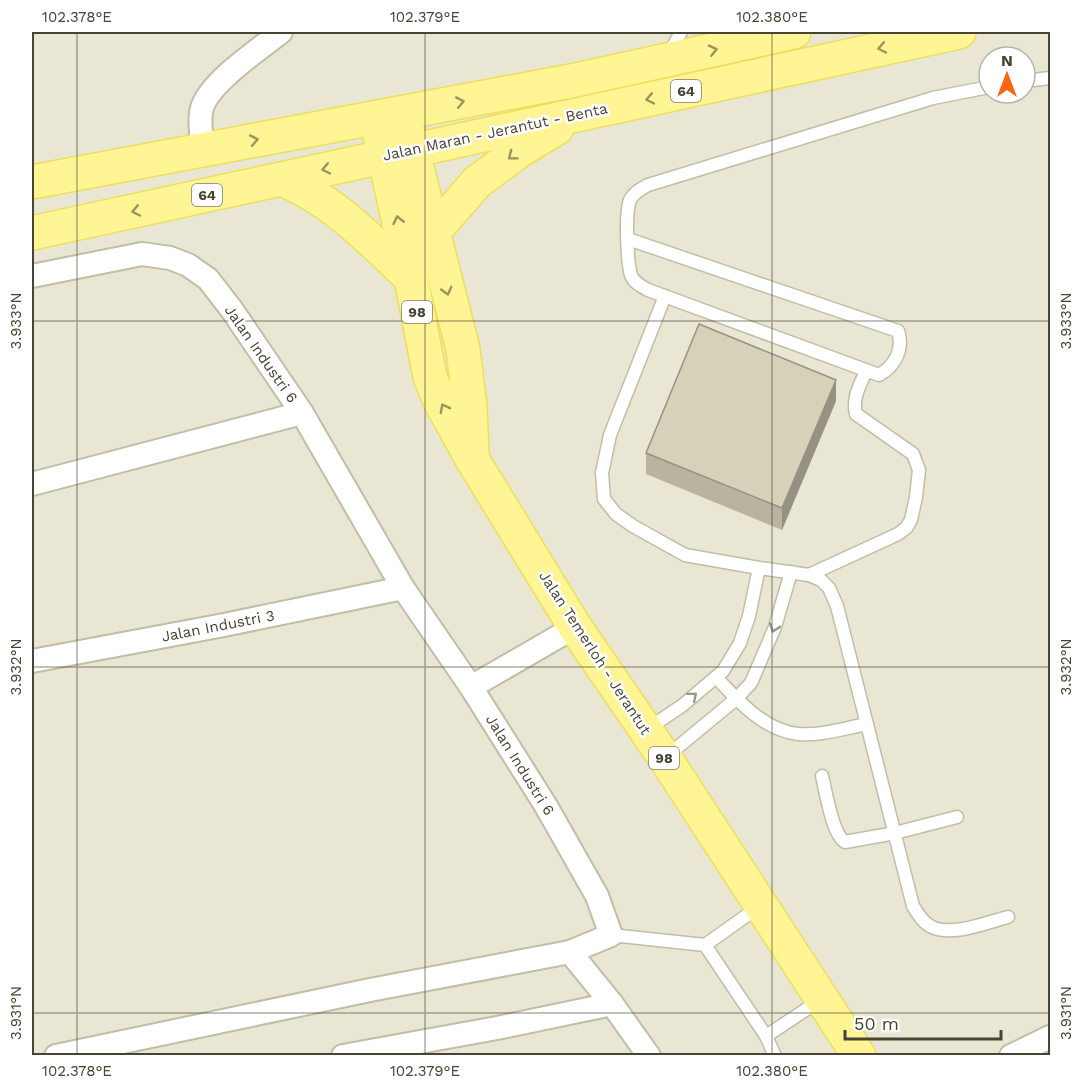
<svg xmlns="http://www.w3.org/2000/svg" width="1082" height="1087" font-family="'Work Sans',sans-serif">
  <style>
    .residential { fill: #e9e6d3; fill-rule: evenodd }
    .lines { fill: none; stroke-linecap: round; stroke-linejoin: round }
    .service-casing { stroke: #c1bda7; stroke-width: 15 }
    .minor-casing { stroke: #c1bda7; stroke-width: 26 }
    .primary-casing { stroke: #eedf5a; stroke-width: 36 }
    .service { stroke: #fff; stroke-width: 12 }
    .minor { stroke: #fff; stroke-width: 22 }
    .primary { stroke: #fff594; stroke-width: 33 }
    .wall { fill: #b9b4a0 }
    .shaded-wall { fill: #969282 }
    .building { fill: #d7d1ba; stroke: #969282; stroke-width: 1.5 }
    .oneway { stroke: #9a945f }
    .oneway2 { stroke: #9a988f }
    .ticks { fill: none; stroke: #484434; stroke-width: 1.5; stroke-opacity: 0.45 }
    .labels { text-anchor: middle; dominant-baseline: central; stroke-width: 5; stroke-linejoin: round; paint-order: stroke }
    .shield { fill: #fff; stroke: #7f7c71; stroke-width: 1.5 }
    .shield-label { font-size: 14px; font-weight: bold; fill: #484434 }
    .street-label { font-size: 15px; fill: #484434; stroke: #fff }
    .neatline { fill: none; stroke: #484434; stroke-width: 2 }
    .ticks-label { font-size: 15px; text-anchor: middle; fill: #484434 }
  </style>
  <rect width="100%" height="100%" fill="#f4f3e6"/>
  <path class="residential" d="M32,32H1050V1055H32ZM989,57H1025V93H989Z"/>
  <g class="lines">
    <g class="service-casing">
      <g id="service">
        <path d="M669,54L681,32"/>
        <path d="M1025,81L1050,78"/>
        <path d="M628,239L898,331C904,349 895,366 879,375L648,290C641,286 634,283 631,275C627,262 625,212 630,200C634,192 641,189 648,185L933,98L989,87"/>
        <path d="M665,296L610,435L602,473L604,499L616,514L633,526L685,555L759,568L809,575L821,580L829,588L837,606L913,906C918,914 923,923 932,927C952,937 988,922 1008,917"/>
        <path d="M809,575L898,534L906,528L911,520L916,497L919,470L913,454L856,414C852,398 860,385 866,371"/>
        <path d="M716,677C737,700 765,731 798,734C821,736 845,728 867,724"/>
        <path d="M646,730L683,705L723,671L740,643L749,616L759,568"/>
        <path d="M667,756L736,699L751,683L775,627L791,572"/>
        <path d="M822,776C826,792 832,834 845,842L895,833L957,817"/>
        <path d="M760,906L705,945L766,1036"/>
        <path d="M611,935L705,945"/>
        <path d="M775,1056L766,1036L822,999"/>
      </g>
    </g>
    <g class="minor-casing">
      <g id="minor">
        <path d="M203,150C202,138 199,125 201,113C203,86 260,49 281,32"/>
        <path d="M32,276L142,254L170,258L188,265L208,279L232,310L302,413L403,588L471,687L546,806L597,896L611,935L570,952L370,990L56,1056"/>
        <path d="M32,484L302,413"/>
        <path d="M32,661L224,625L403,588"/>
        <path d="M471,687L575,627"/>
        <path d="M570,952L612,1004L649,1056"/>
        <path d="M343,1056L497,1028L612,1004"/>
        <path d="M1011,1056L1050,1037"/>
      </g>
    </g>
    <g class="primary-casing">
      <g id="primary">
        <path d="M376,118L411,278L430,377L441,403L472,459L575,627L665,758L859,1056"/>
        <path d="M407,129L463,349L470,407L472,454"/>
        <path d="M282,179C336,202 369,239 411,278"/>
        <path d="M32,182L576,80L794,32"/>
        <path d="M32,233L959,32"/>
        <path d="M432,234L477,182L519,151L557,128"/>
      </g>
    </g>
    <use href="#service" class="service"/>
    <use href="#minor" class="minor"/>
    <use href="#primary" class="primary"/>
  </g>
  <path class="wall" d="M836,401L782,530L646,474V453Z"/>
  <path class="shaded-wall" d="M836,380V401L782,530V508Z"/>
  <path class="building" d="M699,324L836,380L782,508L646,453Z"/>
  <defs><path id="oneway-chevron" d="M-2-3.5L2.5 0L-2 3.5" fill="none" stroke-width="1.6" stroke-linecap="round" stroke-linejoin="round" transform="scale(1.5)"/></defs>
  <g class="oneway">
    <use href="#oneway-chevron" transform="translate(882 48) rotate(168)"/>
    <use href="#oneway-chevron" transform="translate(713 50) rotate(-13)"/>
    <use href="#oneway-chevron" transform="translate(650 99) rotate(168)"/>
    <use href="#oneway-chevron" transform="translate(460 102) rotate(-11)"/>
    <use href="#oneway-chevron" transform="translate(254 140) rotate(-11)"/>
    <use href="#oneway-chevron" transform="translate(512 156) rotate(143)"/>
    <use href="#oneway-chevron" transform="translate(326 169) rotate(168)"/>
    <use href="#oneway-chevron" transform="translate(136 211) rotate(168)"/>
    <use href="#oneway-chevron" transform="translate(398 220) rotate(-103)"/>
    <use href="#oneway-chevron" transform="translate(447 291) rotate(75)"/>
    <use href="#oneway-chevron" transform="translate(444 408) rotate(-118)"/>
  </g>
  <g class="oneway2">
    <use href="#oneway-chevron" transform="translate(774 628) rotate(109)"/>
    <use href="#oneway-chevron" transform="translate(693 696) rotate(-40)"/>
  </g>
  <path class="ticks" d="M77,32V1056M425,32V1056M772,32V1056M32,321H1050M32,667H1050M32,1013H1050"/>
  <g class="labels">
    <g class="shield">
      <rect x="671" y="80" width="30" height="22" rx="4.5"/>
      <rect x="192" y="184" width="30" height="22" rx="4.5"/>
      <rect x="402" y="301" width="30" height="22" rx="4.5"/>
      <rect x="649" y="747" width="30" height="22" rx="4.5"/>
    </g>
    <g class="shield-label">
      <text x="686" y="91">64</text>
      <text x="207" y="195">64</text>
      <text x="417" y="312">98</text>
      <text x="664" y="758">98</text>
    </g>
    <g class="street-label">
      <text transform="translate(495 132) rotate(-12)">Jalan Maran - Jerantut - Benta</text>
      <text transform="translate(261 354) rotate(55)">Jalan Industri 6</text>
      <text transform="translate(218 626) rotate(-11)">Jalan Industri 3</text>
      <text transform="translate(595 653) rotate(57)">Jalan Temerloh - Jerantut</text>
      <text transform="translate(520 765) rotate(58)">Jalan Industri 6</text>
    </g>
  </g>
  <rect width="1082" height="1087" fill="none" stroke="#ffffff" stroke-width="66"/>
  <g transform="translate(1007 75)"><circle r="28" fill="#ffffff" stroke="#b6b4ae" stroke-width="1.5"/>
  <path d="M0-4.5L10 22L0 15L-10 22Z" fill="#ff6412"/>
  <text y="-9" font-size="16" font-weight="bold" text-anchor="middle" fill="#484434">N</text>
  </g>
  <path d="M845 1030v9h156v-9" fill="none" stroke="#484434" stroke-width="3"/>
  <text x="854" y="1030" font-size="18" fill="#484434" stroke="#ffffff" stroke-width="4.5" paint-order="stroke">50 m</text>
  <rect x="33" y="33" width="1016" height="1021" class="neatline"/>
  <g class="ticks-label">
    <text x="77" y="22">102.378°E</text>
    <text x="425" y="22">102.379°E</text>
    <text x="772" y="22">102.380°E</text>
    <text transform="translate(16 321) rotate(-90)" y="5">3.933°N</text>
    <text transform="translate(1066 321) rotate(-90)" y="5">3.933°N</text>
    <text transform="translate(16 667) rotate(-90)" y="5">3.932°N</text>
    <text transform="translate(1066 667) rotate(-90)" y="5">3.932°N</text>
    <text transform="translate(16 1013) rotate(-90)" y="5">3.931°N</text>
    <text transform="translate(1066 1013) rotate(-90)" y="5">3.931°N</text>
    <text x="77" y="1076">102.378°E</text>
    <text x="425" y="1076">102.379°E</text>
    <text x="772" y="1076">102.380°E</text>
  </g>
</svg>
